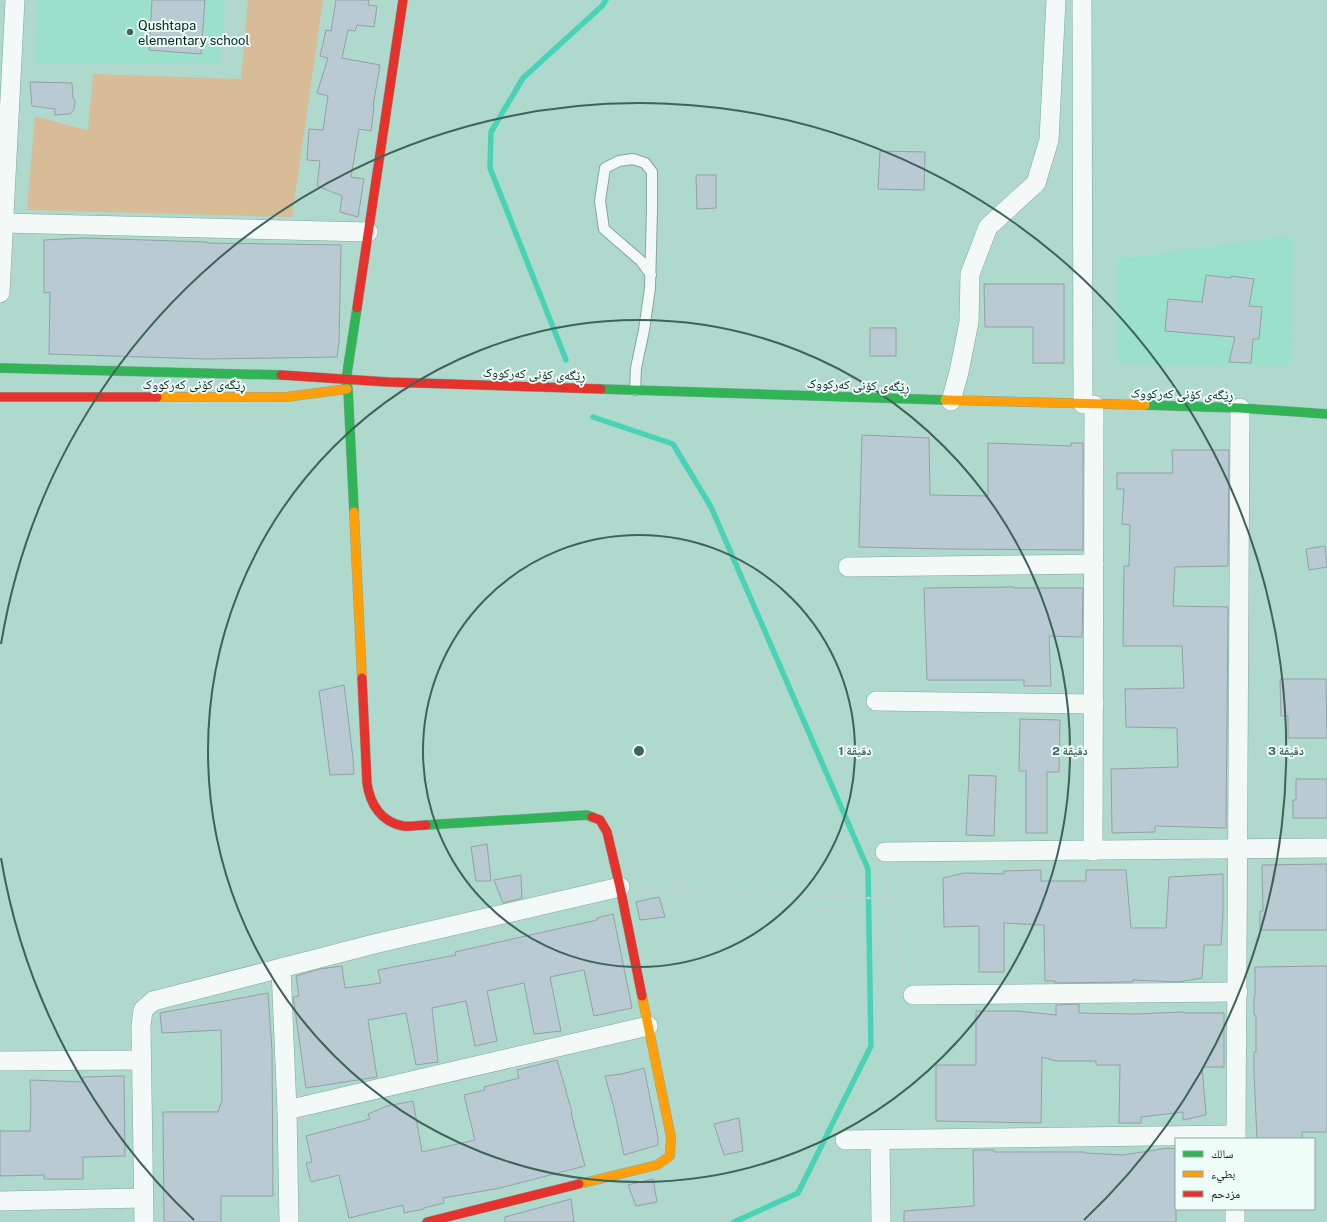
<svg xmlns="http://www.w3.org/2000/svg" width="1327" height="1222" font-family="'Public Sans','Noto Naskh Arabic',sans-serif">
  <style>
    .built { fill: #9be0cb }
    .green { fill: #d7bc97 }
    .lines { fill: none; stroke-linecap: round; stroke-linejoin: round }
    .stream { stroke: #49d3b6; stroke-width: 5.5 }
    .building { fill: #bacad3; stroke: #91a2a6 }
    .lane-casing { stroke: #84a79d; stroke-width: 12 }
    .street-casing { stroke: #84a79d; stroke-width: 20 }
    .fast-casing { stroke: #84a79d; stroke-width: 10 }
    .slow-casing { stroke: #84a79d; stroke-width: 10 }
    .jam-casing { stroke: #84a79d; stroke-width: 10 }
    .path { stroke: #c2cfcb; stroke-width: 2.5; stroke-dasharray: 4 2; stroke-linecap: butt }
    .lane { stroke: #f3f9f7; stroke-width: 10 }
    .street { stroke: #f3f9f7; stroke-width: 19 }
    .fast { stroke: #30b455; stroke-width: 9 }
    .slow { stroke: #ff9f0a; stroke-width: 9 }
    .jam { stroke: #e5322d; stroke-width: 9 }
    .ring { fill: none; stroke: #3e635a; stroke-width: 2 }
    .poi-dot { fill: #3e635a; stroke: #effdf8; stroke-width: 1.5 }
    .labels { text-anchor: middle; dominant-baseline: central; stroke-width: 4; stroke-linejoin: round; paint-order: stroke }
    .poi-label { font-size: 13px; fill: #02241c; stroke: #effdf8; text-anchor: start }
    .street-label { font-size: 13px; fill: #02241c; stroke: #effdf8 }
    .centre { fill: #3e635a; stroke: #effdf8; stroke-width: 2 }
    .ring-label { font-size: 12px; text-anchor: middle; font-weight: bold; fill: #3e635a; stroke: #effdf8; stroke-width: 4; stroke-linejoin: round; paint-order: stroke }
  </style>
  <rect width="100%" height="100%" fill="#aed9cc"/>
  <g class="built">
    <path d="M38,0H225L220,64H35Z"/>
    <path d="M1293,235L1291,366L1118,364V259Z"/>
  </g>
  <path class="green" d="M248,0H323L292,217L27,210L35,116L88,131L93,74L241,79Z"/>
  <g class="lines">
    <g class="stream">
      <path d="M566,360L490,168L491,132L523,78L602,6L606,0"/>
      <path d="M593,417L673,444L711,507L868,869L871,1046L798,1193L734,1222"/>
    </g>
  </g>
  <g class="building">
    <path d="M152,0H205L201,54L149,50Z"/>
    <path d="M336,0H369L368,5L377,6L374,27L357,25L355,31L348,30L342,58L380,65L373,106H374L371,131L359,129L351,177L364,179L358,217L340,212L342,196L317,186L320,161L307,160L309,129L323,130L328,96L317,93L328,58L320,56L326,30L331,31Z"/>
    <path d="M30,82L72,83L73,97L75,101L74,109L70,114L55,115V109L32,106Z"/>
    <path d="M880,151L925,152L924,190L878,189Z"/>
    <path d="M696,175H716V208L697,209Z"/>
    <path d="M84,238L207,242V243L341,245L339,342L337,357L206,359L49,354L50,292L44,293V240Z"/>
    <path d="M1206,275L1231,278V276L1254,279L1249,306L1262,307L1259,339H1253L1251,363L1229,362L1235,337L1165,331L1168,299L1202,302Z"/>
    <path d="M984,284H1064V363H1033V327H985Z"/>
    <rect x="870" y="328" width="26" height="28"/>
    <path d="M862,435L929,438L930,495L988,496V443L1071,446V443H1083V550L947,549L859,547Z"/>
    <path d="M1172,450H1229L1228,566L1175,567L1173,606L1228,607L1226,828L1155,826V832L1112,833L1111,769L1178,767L1177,728L1126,727L1125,689L1184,688L1182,646H1123L1124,566H1129L1130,525L1122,524L1124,489H1117V473H1173Z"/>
    <path d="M1325,546L1327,567L1309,570L1306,549Z"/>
    <path d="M1014,587V588H1083L1082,637L1049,636L1051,686H1024V680H927L924,588Z"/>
    <path d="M1280,679H1326L1327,738H1288V716H1281Z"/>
    <path d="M344,685L353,758L354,774L330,775L319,691Z"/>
    <path d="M1020,719L1060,720L1059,772H1047V833H1026V771H1019Z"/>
    <path d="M969,775L996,776L994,836L966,835Z"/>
    <path d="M1296,779H1327V818H1293V800H1296Z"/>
    <path d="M487,844L491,881H476L471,847Z"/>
    <path d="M1327,864V930H1260V911H1263L1262,865Z"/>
    <path d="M1041,870V881H1086V870H1126L1131,928H1166L1169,877L1223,874V914L1221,945H1204L1202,978L1178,982L1133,980V982L1055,983V981H1045L1044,925L1004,923V972H979V926L944,927L943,878L964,873L1004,874V871Z"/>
    <path d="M521,875L522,898L503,903L494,880Z"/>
    <path d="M659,897L665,917L640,920L636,902Z"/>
    <path d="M613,914L632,1008L594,1016L584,970L550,977L561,1031L534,1034L524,983L487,991L497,1041L475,1046L466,1001L432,1008L438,1062L416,1065L406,1013L368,1020L377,1077L306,1088L294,1003L293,997L299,996L296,976L320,969L342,966L345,988L381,983L378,970L456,955L455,952L597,920V918Z"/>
    <path d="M1327,966V1132H1302V1139H1257L1254,1072V1052H1256V1015H1254V996H1255V967Z"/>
    <path d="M268,993L272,1050L273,1196H221V1222H164L163,1112H218L222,1100L221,1030L162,1033L160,1013Z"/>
    <path d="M1079,1004V1013L1136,1014L1183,1012L1184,1013H1224V1067H1202L1206,1115L1183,1120V1112L1141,1117V1123H1119L1120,1065H1096V1061H1056L1042,1057L1041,1123L936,1121V1065H976V1011H1017L1056,1015V1005Z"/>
    <path d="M557,1060L572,1112L571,1113L585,1166L500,1188L443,1198L444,1203L424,1208V1209L404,1213L403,1205L349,1218L339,1175L311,1182L306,1163L312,1162L306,1136L370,1119L368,1114L387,1106L413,1101L422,1152L475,1140L464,1095L485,1090L484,1087L519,1078L517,1070Z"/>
    <path d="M644,1068L658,1138V1145L624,1155L614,1108L605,1076L622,1074Z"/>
    <path d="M124,1076L125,1156L83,1157V1179H44V1175L0,1176V1131H30L31,1104L30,1080L83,1082V1077Z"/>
    <path d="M739,1118L743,1151L724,1155L714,1124Z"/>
    <path d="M1168,1148L1176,1149V1222H904V1211L974,1206L973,1150H994V1152H1085V1153L1123,1155Z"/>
    <path d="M653,1179L657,1202L636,1206L628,1185Z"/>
    <path d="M571,1199L574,1222H505V1217Z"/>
  </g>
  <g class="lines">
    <g class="lane-casing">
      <path id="lane" d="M635,390L636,368L644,330L650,288L652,209V172L645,163L633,159L619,161L605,168L600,201L604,229L641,261L651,275"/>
    </g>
    <g class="street-casing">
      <g id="street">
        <path d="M1082,0L1083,404"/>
        <path d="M4,223L368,232"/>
        <path d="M0,293L15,0"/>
        <path d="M951,401L959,372L969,322L970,274L988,227L1036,183L1049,140L1056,0"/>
        <path d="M848,567L1094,564"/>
        <path d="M876,701L1094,704"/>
        <path d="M1093,851L1094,405"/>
        <path d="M885,852L1327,848"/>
        <path d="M281,968L287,1110L289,1222"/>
        <path d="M913,995L1238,992"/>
        <path d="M0,1061L141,1060"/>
        <path d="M287,1110L648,1026"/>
        <path d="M1236,1139L1240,408"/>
        <path d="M845,1140L1236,1135"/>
        <path d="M880,1140L881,1222"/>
        <path d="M0,1201L143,1198"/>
        <path d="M144,1222L141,1026L143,1010L153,1001L378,943L620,887"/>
        <path d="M1235,1222V1209"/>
      </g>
    </g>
    <g class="fast-casing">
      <g id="fast">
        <path d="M0,368L281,375"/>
        <path d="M601,389L945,400"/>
        <path d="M1145,405L1240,408L1327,414"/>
        <path d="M354,512L348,389L346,380L357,308"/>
        <path d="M426,825L587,815L592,817"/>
      </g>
    </g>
    <g class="slow-casing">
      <g id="slow">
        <path d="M157,397H286L347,389"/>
        <path d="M945,400L1145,405"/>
        <path d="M354,512L362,678"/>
        <path d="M579,1184L657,1165L670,1156L671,1137L642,996"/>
      </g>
    </g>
    <g class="jam-casing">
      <g id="jam">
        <path d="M357,308L403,0"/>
        <path d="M281,375L388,382L601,389"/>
        <path d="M0,397H157"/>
        <path d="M362,678L367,783C370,804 381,822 403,826C410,827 419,825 426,825"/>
        <path d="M592,817L600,820L607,832L620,887L642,996"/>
        <path d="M427,1222L579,1184"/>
      </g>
    </g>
    <g class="path">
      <path d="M225,59L232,0"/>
      <path d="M886,869L887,888L894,928L906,978"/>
      <path d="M639,889L678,892H755L843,898H869L888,896"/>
    </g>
    <use href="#lane" class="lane"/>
    <use href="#street" class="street"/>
    <use href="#fast" class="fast"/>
    <use href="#slow" class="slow"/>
    <use href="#jam" class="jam"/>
  </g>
  <g class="ring">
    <circle cx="639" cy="751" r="216"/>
    <circle cx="639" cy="751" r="431"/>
    <path d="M194 1220A647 647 0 0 1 1 858M1 644A647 647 0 1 1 1084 1220"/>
  </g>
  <circle class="poi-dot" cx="130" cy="32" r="4"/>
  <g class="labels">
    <g class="poi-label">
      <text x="138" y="25">Qushtapa<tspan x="138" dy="15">elementary school</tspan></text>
    </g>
    <g class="street-label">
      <text transform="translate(534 374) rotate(2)">ڕێگەی کۆنی کەرکووک</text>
      <text x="194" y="384">ڕێگەی کۆنی کەرکووک</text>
      <text transform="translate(858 385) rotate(2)">ڕێگەی کۆنی کەرکووک</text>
      <text transform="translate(1182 394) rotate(1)">ڕێگەی کۆنی کەرکووک</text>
    </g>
  </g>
  <circle cx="639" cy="751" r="6" class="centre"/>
  <g class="ring-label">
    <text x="855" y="755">1 دقيقة</text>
    <text x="1070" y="755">2 دقيقة</text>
    <text x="1286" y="755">3 دقيقة</text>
  </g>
  <rect x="1175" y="1138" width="140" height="72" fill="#effdf8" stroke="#90a6a0"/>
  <rect x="1183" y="1151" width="20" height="6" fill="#30b455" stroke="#90a6a0"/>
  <text x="1211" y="1158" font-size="12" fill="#02241c">سالك</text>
  <rect x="1183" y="1171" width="20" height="6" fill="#ff9f0a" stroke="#90a6a0"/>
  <text x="1211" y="1178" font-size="12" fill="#02241c">بطيء</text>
  <rect x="1183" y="1191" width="20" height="6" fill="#e5322d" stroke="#90a6a0"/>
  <text x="1211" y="1198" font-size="12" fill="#02241c">مزدحم</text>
</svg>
